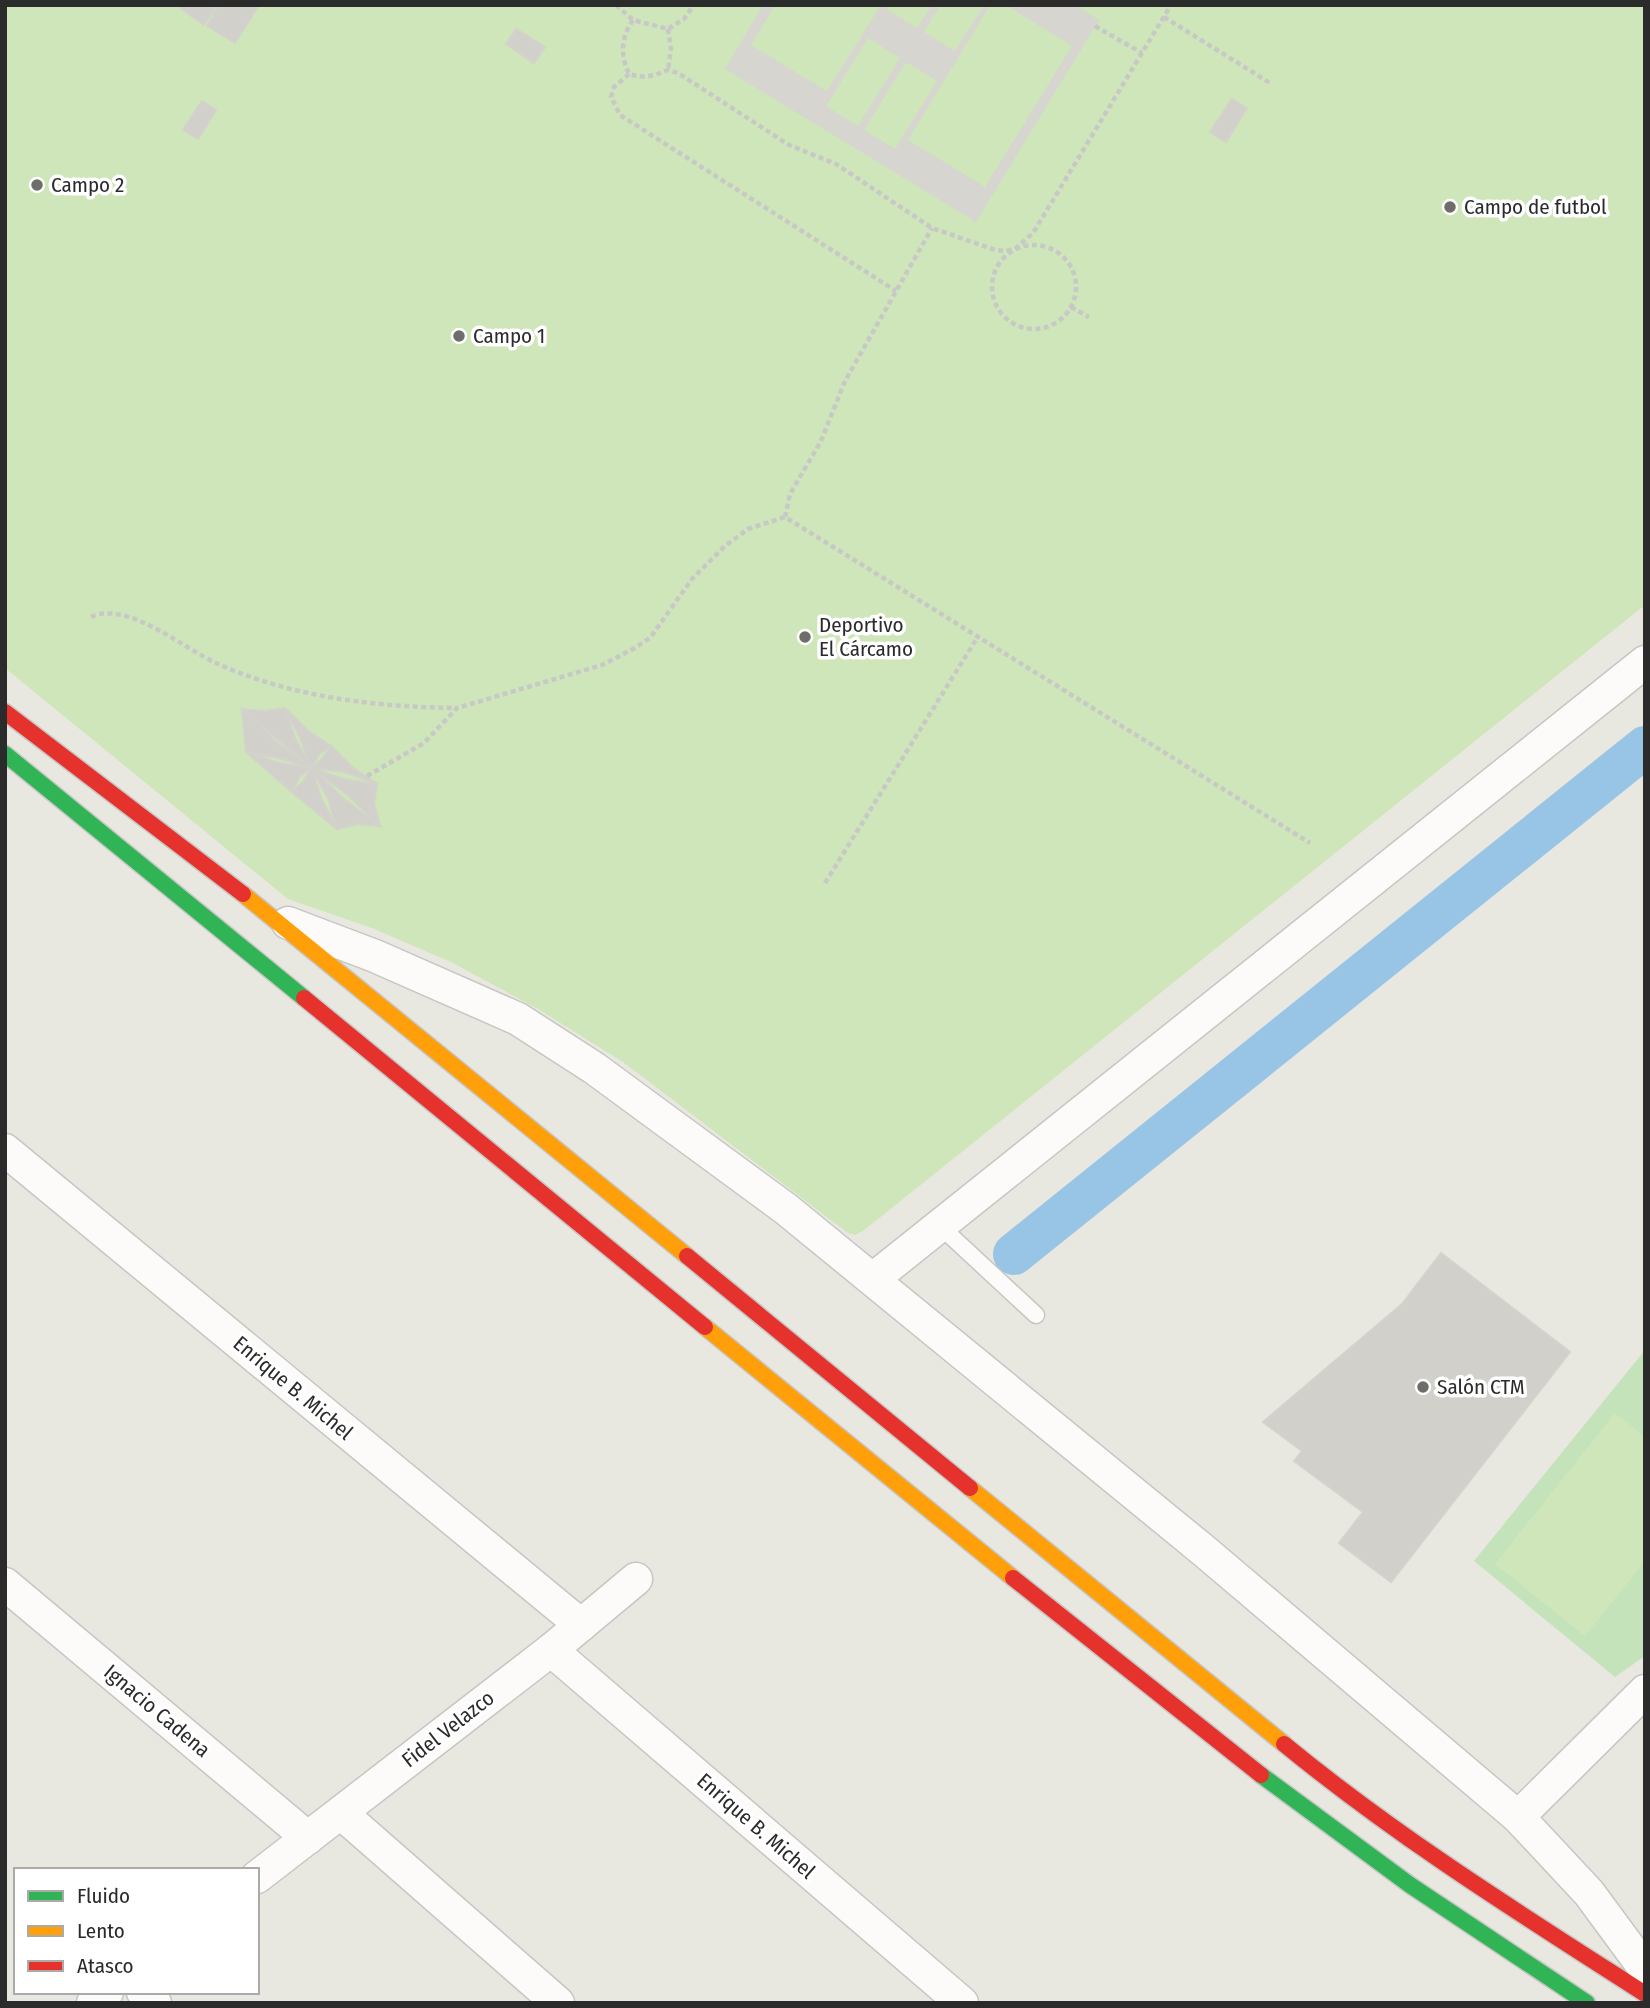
<svg xmlns="http://www.w3.org/2000/svg" width="1650" height="2008" font-family="'Fira Sans Condensed',sans-serif">
  <style>
    .green { fill: #c5e3bb }
    .pitch { fill: #cee6b9 }
    .plaza { fill: #d6d5cf; fill-rule: evenodd }
    .lines { fill: none; stroke-linecap: round; stroke-linejoin: round }
    .canal { stroke: #98c5e6; stroke-width: 42 }
    .building { fill: #d1d0cb; stroke: #d3d2cc; stroke-width: 2 }
    .lane-casing { stroke: #c6c6c5; stroke-width: 19 }
    .street-casing { stroke: #c6c6c5; stroke-width: 35 }
    .fast-casing { stroke: #c6c6c5; stroke-width: 19 }
    .slow-casing { stroke: #c6c6c5; stroke-width: 19 }
    .jam-casing { stroke: #c6c6c5; stroke-width: 19 }
    .path { stroke: #c8c8c7; stroke-width: 4.5; stroke-dasharray: 5 3.5; stroke-linecap: butt }
    .lane { stroke: #fcfbfa; stroke-width: 16 }
    .street { stroke: #fcfbfa; stroke-width: 32 }
    .fast { stroke: #30b455; stroke-width: 16 }
    .slow { stroke: #ff9f0a; stroke-width: 16 }
    .jam { stroke: #e5322d; stroke-width: 16 }
    .poi-dot { fill: #6d6d6a; stroke: #fff; stroke-width: 2.5 }
    .labels { text-anchor: middle; dominant-baseline: central; stroke-width: 7; stroke-linejoin: round; paint-order: stroke }
    .poi-label { font-size: 21px; fill: #2b2b2b; stroke: #fff; text-anchor: start }
    .street-label { font-size: 21px; fill: #2b2b2b; stroke: #fff }
  </style>
  <rect width="100%" height="100%" fill="#e8e7e0"/>
  <path class="green" d="M1645,1350V1656L1615,1677L1474,1561Z"/>
  <g class="pitch">
    <path d="M5,5H1645V605L863,1231L855,1235L848,1233L623,1062L538,1009L451,962L372,928L288,899L5,668Z"/>
    <path d="M1615,1413L1645,1437V1561L1585,1636L1495,1564Z"/>
  </g>
  <path class="plaza" d="M763,5H775L751,45L827,91L881,5H888L886,9L917,28L932,5H940L924,32L955,51L984,5H990L908,140L985,187L1072,46L1006,5H1075L1099,20L976,222L725,69ZM868,38L900,58L858,126L826,106ZM906,62L937,81L895,149L864,130Z"/>
  <g class="lines">
    <path class="canal" d="M1014,1254L1645,747"/>
  </g>
  <g class="building">
    <path d="M176,5H216L204,25Z"/>
    <path d="M219,5H259L235,43L207,26Z"/>
    <path d="M516,29L545,47L534,63L506,44Z"/>
    <path d="M1232,99L1247,108L1226,142L1210,132Z"/>
    <path d="M202,101L216,110L198,139L183,130Z"/>
    <path d="M285,708L295,738L311,768L242,709L265,711Z"/>
    <path d="M285,708L307,730L331,746L319,754L311,768L300,737Z"/>
    <path d="M242,709L275,741L311,768L279,758L246,752Z"/>
    <path d="M331,746L352,767L377,784L345,772L311,768L323,758Z"/>
    <path d="M246,752L279,763L311,768L299,777L292,792Z"/>
    <path d="M311,768L322,800L337,829L292,792L304,781Z"/>
    <path d="M311,768L344,799L380,826L357,824L337,829L328,798Z"/>
    <path d="M311,768L344,779L377,784L374,803L380,826L348,795Z"/>
    <path d="M1441,1253L1570,1352L1391,1582L1339,1543L1363,1512L1294,1461L1302,1451L1263,1422L1402,1304Z"/>
  </g>
  <g class="lines">
    <g class="lane-casing">
      <path id="lane" d="M940,1226L1036,1315"/>
    </g>
    <g class="street-casing">
      <g id="street">
        <path d="M288,923L375,956L518,1019L594,1068L786,1209L1203,1550L1518,1817L1589,1893L1645,1969"/>
        <path d="M5,1150L581,1625"/>
        <path d="M873,1279L1645,662"/>
        <path d="M5,1584L308,1838"/>
        <path d="M551,1650L962,2003"/>
        <path d="M341,1813L558,2003"/>
        <path d="M1518,1817L1645,1691"/>
        <path d="M257,1877L551,1650L636,1579"/>
        <path d="M143,1992L155,2003"/>
        <path d="M93,2003L107,1992"/>
      </g>
    </g>
    <g class="fast-casing">
      <g id="fast">
        <path d="M5,754L304,998"/>
        <path d="M1261,1775L1410,1885L1587,2003"/>
      </g>
    </g>
    <g class="slow-casing">
      <g id="slow">
        <path d="M243,894L687,1256"/>
        <path d="M705,1327L1013,1578"/>
        <path d="M970,1488L1284,1744"/>
      </g>
    </g>
    <g class="jam-casing">
      <g id="jam">
        <path d="M5,712L243,894"/>
        <path d="M304,998L705,1327"/>
        <path d="M687,1256L970,1488"/>
        <path d="M1013,1578L1261,1775"/>
        <path d="M1284,1744C1397,1837 1522,1915 1645,1994"/>
      </g>
    </g>
    <g class="path">
      <path d="M616,5L633,20L668,29L684,19L694,5"/>
      <path d="M1164,17L1270,83"/>
      <path d="M633,20C621,37 620,55 629,74C645,79 653,76 668,70L678,73L789,145L836,164L932,228L995,250L1006,251L1016,248L1033,233L1171,5"/>
      <path d="M1095,26L1142,53"/>
      <path d="M668,29L671,49L668,70"/>
      <path d="M629,74L614,87L611,97L620,115L896,291"/>
      <circle cx="1034" cy="287" r="42"/>
      <path d="M1071,307L1089,317"/>
      <path d="M785,517L790,494L821,441L845,381L932,228"/>
      <path d="M91,617C127,600 183,648 216,663C290,697 376,707 456,708"/>
      <path d="M367,776L424,743L457,708L602,665L633,649L650,638L692,579L725,546L748,529L785,517L1310,843"/>
      <path d="M825,883L977,638"/>
    </g>
    <use href="#lane" class="lane"/>
    <use href="#street" class="street"/>
    <use href="#fast" class="fast"/>
    <use href="#slow" class="slow"/>
    <use href="#jam" class="jam"/>
  </g>
  <g class="poi-dot">
    <circle cx="37" cy="185" r="7"/>
    <circle cx="1450" cy="207" r="7"/>
    <circle cx="459" cy="336" r="7"/>
    <circle cx="805" cy="637" r="7"/>
    <circle cx="1423" cy="1387" r="7"/>
  </g>
  <g class="labels">
    <g class="poi-label">
      <text x="51" y="185">Campo 2</text>
      <text x="1464" y="207">Campo de futbol</text>
      <text x="473" y="336">Campo 1</text>
      <text x="819" y="625">Deportivo<tspan x="819" dy="24">El Cárcamo</tspan></text>
      <text x="1437" y="1387">Salón CTM</text>
    </g>
    <g class="street-label">
      <text transform="translate(293 1388) rotate(40)">Enrique B. Michel</text>
      <text transform="translate(157 1711) rotate(40)">Ignacio Cadena</text>
      <text transform="translate(448 1729) rotate(-38)">Fidel Velazco</text>
      <text transform="translate(756 1826) rotate(41)">Enrique B. Michel</text>
    </g>
  </g>
  <rect width="1650" height="2008" fill="none" stroke="#2b2b2b" stroke-width="14"/>
  <rect x="14" y="1868" width="245" height="126" fill="#ffffff" stroke="#aaaaaa" stroke-width="2"/>
  <rect x="28" y="1891" width="35" height="10" fill="#30b455" stroke="#aaaaaa" stroke-width="2"/>
  <text x="77" y="1903" font-size="21" fill="#2b2b2b">Fluido</text>
  <rect x="28" y="1926" width="35" height="10" fill="#ff9f0a" stroke="#aaaaaa" stroke-width="2"/>
  <text x="77" y="1938" font-size="21" fill="#2b2b2b">Lento</text>
  <rect x="28" y="1961" width="35" height="10" fill="#e5322d" stroke="#aaaaaa" stroke-width="2"/>
  <text x="77" y="1973" font-size="21" fill="#2b2b2b">Atasco</text>
</svg>
